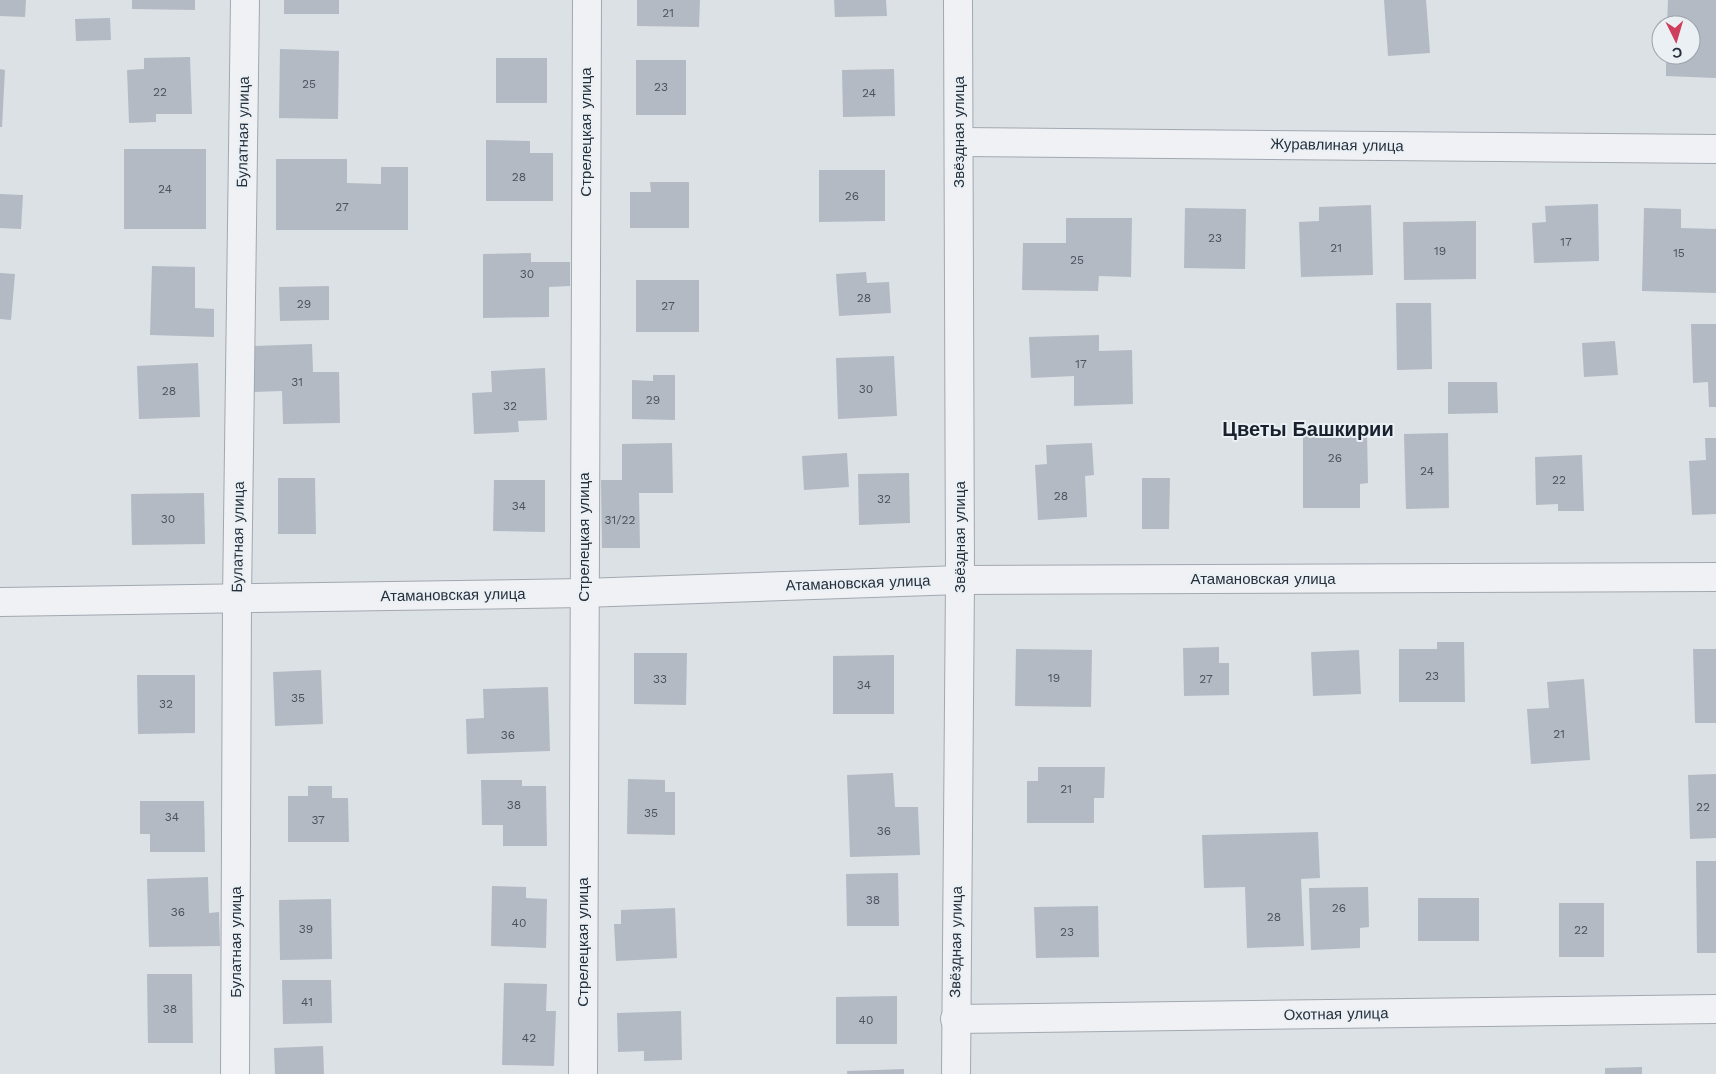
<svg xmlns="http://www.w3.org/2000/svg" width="1716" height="1074" font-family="'Work Sans',sans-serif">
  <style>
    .building { fill: #b3bac3 }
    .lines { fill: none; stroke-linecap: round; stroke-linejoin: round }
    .street-casing { stroke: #a2a8b0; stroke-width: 30 }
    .street { stroke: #eff1f5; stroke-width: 28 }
    .labels { text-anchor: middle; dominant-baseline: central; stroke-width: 4; stroke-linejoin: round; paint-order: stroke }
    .number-label { font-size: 12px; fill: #49525e }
    .street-label { font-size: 15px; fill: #26303d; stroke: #ebf0f4 }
    .district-label { font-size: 20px; font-weight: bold; fill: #18212d; stroke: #ebf0f4 }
  </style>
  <rect width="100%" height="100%" fill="#dce1e6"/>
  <g class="building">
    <path d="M0,0H26L25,17L0,16Z"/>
    <path d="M132,0H195V10L132,9Z"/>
    <rect x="284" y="0" width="55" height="14"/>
    <path d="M637,0H700L699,27L637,26Z"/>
    <path d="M834,0H886L887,16L835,17Z"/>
    <path d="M1384,0H1426L1430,53L1388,56Z"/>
    <path d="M1668,0H1716V78L1666,76V55H1691V25H1667Z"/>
    <path d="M110,18L111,40L76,41L75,19Z"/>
    <path d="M280,49L339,51L338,119L279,118Z"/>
    <path d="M190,57L192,114H156V122L129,123L127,70L144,69V58Z"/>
    <rect x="496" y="58" width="51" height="45"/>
    <rect x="636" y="60" width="50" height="55"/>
    <path d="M0,69L5,70L2,127H0Z"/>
    <path d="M894,69L895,116L843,117L842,70Z"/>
    <path d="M486,140L530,141V153H553V201H486Z"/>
    <rect x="124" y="149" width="82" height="80"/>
    <path d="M276,159H347V183L381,184V167H408V230H276Z"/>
    <path d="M819,170H885V221L819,222Z"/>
    <path d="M650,182H689V228H630V192H651Z"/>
    <path d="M0,194L23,195L21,229L0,228Z"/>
    <path d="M1598,204L1599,261L1534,263L1532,223L1546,222L1545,206Z"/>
    <path d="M1371,205L1373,275L1301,277L1299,222L1319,221V207Z"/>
    <path d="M1185,208L1246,209L1245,269L1184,268Z"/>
    <path d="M1644,208L1681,209V228L1716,229V293L1642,291Z"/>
    <path d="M1066,218H1132L1131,277L1099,276L1098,291L1022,290L1023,243H1066Z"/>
    <path d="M1476,221V279L1404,280L1403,222Z"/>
    <path d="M531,253V262H570V286L549,287V317L483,318V254Z"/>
    <path d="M152,266L195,267V308L214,309V337L150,335Z"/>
    <path d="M866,272L867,283L889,282L891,313L839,316L836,274Z"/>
    <path d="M0,273L15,274L11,320L0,319Z"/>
    <rect x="636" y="280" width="63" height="52"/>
    <path d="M329,286V320L280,321L279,287Z"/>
    <path d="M1396,303H1431L1432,369L1397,370Z"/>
    <path d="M1691,324H1716V407H1709L1708,382L1693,383Z"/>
    <path d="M1099,335V351L1132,350L1133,404L1074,406V376L1031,378L1029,337Z"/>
    <path d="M1615,341L1618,375L1584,377L1582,343Z"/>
    <path d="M312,344L313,372H339L340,423L283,424L282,391L254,392L253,346Z"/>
    <path d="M894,356L897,416L838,419L836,358Z"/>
    <path d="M198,363L200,417L139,419L137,366Z"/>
    <path d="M545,368L547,420L518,421L519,432L474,434L472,393L492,392L491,371Z"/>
    <path d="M653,375H675V420L632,419V380L653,381Z"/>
    <path d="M1448,382H1497L1498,413L1448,414Z"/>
    <path d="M1303,432H1367L1368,483L1360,484V508H1303Z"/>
    <path d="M1448,433L1449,508L1406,509L1404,434Z"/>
    <path d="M1705,438H1716V514L1692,515L1689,461L1706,460Z"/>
    <path d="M672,443L673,493H639L640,548H602L601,480H622V444Z"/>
    <path d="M1092,443L1094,475L1085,476L1087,517L1038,520L1035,465L1047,464L1046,445Z"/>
    <path d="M847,453L849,487L804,490L802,456Z"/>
    <path d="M1582,455L1584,511H1558V504L1536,505L1535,457Z"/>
    <path d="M909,473L910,523L859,525L858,474Z"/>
    <path d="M278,478H315L316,534H278Z"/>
    <path d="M1142,478H1170L1169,529H1142Z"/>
    <path d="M494,480H545V532L493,531Z"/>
    <path d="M204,493L205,544L132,545L131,494Z"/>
    <path d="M1437,642H1464L1465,702H1399V649H1437Z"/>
    <path d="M1219,647V663H1229V695L1184,696L1183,648Z"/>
    <path d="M1016,649L1092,650L1091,707L1015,706Z"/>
    <path d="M1693,649H1716V723H1695Z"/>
    <path d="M1359,650L1361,694L1313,696L1311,652Z"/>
    <path d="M634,653H687L686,705L634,704Z"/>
    <path d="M894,655V714H833V656Z"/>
    <path d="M321,670L323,724L275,726L273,672Z"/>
    <path d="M137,675H195V733L138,734Z"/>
    <path d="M1584,679L1590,760L1531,764L1527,709L1549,708L1547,682Z"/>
    <path d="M548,687L550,751L467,754L466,719L484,718L483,689Z"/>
    <path d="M1038,767H1105L1104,798H1094V823H1027V781H1038Z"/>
    <path d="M893,773L895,807H918L920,855L850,857L847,775Z"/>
    <path d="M1716,774V838L1690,839L1688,775Z"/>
    <path d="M628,779L665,780V792H675V835L627,834Z"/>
    <path d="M481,780H522V786H546L547,846H503V825H482Z"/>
    <path d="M308,786H332V798H348L349,842H288V796H308Z"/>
    <path d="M140,801H204L205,852H150V834H140Z"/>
    <path d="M1318,832L1320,878L1301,879L1304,946L1247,948L1245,887L1204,888L1202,835Z"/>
    <path d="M1696,861H1716V953H1697Z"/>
    <path d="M898,873L899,926H847L846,874Z"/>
    <path d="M208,877L209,913L219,912L220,946L149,947L147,879Z"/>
    <path d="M492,886L526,887V898L547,899L546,948L491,946Z"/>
    <path d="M1368,887L1369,927L1360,928V948L1311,950L1309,888Z"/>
    <rect x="1418" y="898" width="61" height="43"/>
    <path d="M331,899L332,959L280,960L279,900Z"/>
    <rect x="1559" y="903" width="45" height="54"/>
    <path d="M1098,906L1099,957L1036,958L1034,907Z"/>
    <path d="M675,908L677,958L616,961L614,924H621V910Z"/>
    <path d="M147,974H192L193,1043H148Z"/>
    <path d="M282,980H331L332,1023L283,1024Z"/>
    <path d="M504,983L547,984L546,1011H556L554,1066L502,1065Z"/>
    <path d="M897,996V1044H836V997Z"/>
    <path d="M681,1011L682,1060L644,1061V1051L618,1052L617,1013Z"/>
    <path d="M323,1046L324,1074H275L274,1048Z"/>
    <path d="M1642,1067V1074H1605V1068Z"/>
    <path d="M904,1069V1074H847V1071Z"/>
  </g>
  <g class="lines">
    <g class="street-casing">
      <g id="street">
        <path d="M959,142L1716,149"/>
        <path d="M0,602L583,593L960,580L1716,577"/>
        <path d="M955,1019L1716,1009"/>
        <path d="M235,1074L237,599L245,0"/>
        <path d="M583,1074L587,0"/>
        <path d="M956,1074L960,580L958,0"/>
      </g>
    </g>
    <use href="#street" class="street"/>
  </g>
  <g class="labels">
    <g class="number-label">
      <text x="668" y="13">21</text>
      <text x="309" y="84">25</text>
      <text x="661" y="87">23</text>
      <text x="160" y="92">22</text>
      <text x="869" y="93">24</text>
      <text x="519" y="177">28</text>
      <text x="165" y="189">24</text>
      <text x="852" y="196">26</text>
      <text x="342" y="207">27</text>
      <text x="1215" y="238">23</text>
      <text x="1566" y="242">17</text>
      <text x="1336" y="248">21</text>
      <text x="1440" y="251">19</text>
      <text x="1679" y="253">15</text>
      <text x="1077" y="260">25</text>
      <text x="527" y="274">30</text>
      <text x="864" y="298">28</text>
      <text x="304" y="304">29</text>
      <text x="668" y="306">27</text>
      <text x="1081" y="364">17</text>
      <text x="297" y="382">31</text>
      <text x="866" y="389">30</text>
      <text x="169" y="391">28</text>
      <text x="653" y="400">29</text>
      <text x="510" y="406">32</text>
      <text x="1335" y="458">26</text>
      <text x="1427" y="471">24</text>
      <text x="1559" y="480">22</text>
      <text x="1061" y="496">28</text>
      <text x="884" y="499">32</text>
      <text x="519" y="506">34</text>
      <text x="168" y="519">30</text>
      <text x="620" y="520">31/22</text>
      <text x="1432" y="676">23</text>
      <text x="1054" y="678">19</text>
      <text x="660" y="679">33</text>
      <text x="1206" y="679">27</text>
      <text x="864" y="685">34</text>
      <text x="298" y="698">35</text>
      <text x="166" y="704">32</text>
      <text x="1559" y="734">21</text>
      <text x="508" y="735">36</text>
      <text x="1066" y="789">21</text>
      <text x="514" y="805">38</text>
      <text x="1703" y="807">22</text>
      <text x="651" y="813">35</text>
      <text x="172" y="817">34</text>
      <text x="318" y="820">37</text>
      <text x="884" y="831">36</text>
      <text x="873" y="900">38</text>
      <text x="1339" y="908">26</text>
      <text x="178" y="912">36</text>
      <text x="1274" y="917">28</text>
      <text x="519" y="923">40</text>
      <text x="306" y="929">39</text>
      <text x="1581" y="930">22</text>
      <text x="1067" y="932">23</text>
      <text x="307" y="1002">41</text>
      <text x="170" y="1009">38</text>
      <text x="866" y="1020">40</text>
      <text x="529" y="1038">42</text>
    </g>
    <g class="street-label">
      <text transform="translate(243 132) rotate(-89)">Булатная улица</text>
      <text transform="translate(586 132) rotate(-90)">Стрелецкая улица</text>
      <text transform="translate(959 132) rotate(-90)">Звёздная улица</text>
      <text transform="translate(1337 145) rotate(1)">Журавлиная улица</text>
      <text transform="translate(238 537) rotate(-89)">Булатная улица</text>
      <text transform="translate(584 537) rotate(-90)">Стрелецкая улица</text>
      <text transform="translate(960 537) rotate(-90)">Звёздная улица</text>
      <text x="1263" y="579">Атамановская улица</text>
      <text transform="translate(858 583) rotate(-2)">Атамановская улица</text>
      <text transform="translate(453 595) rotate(-1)">Атамановская улица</text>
      <text transform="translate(236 942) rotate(-90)">Булатная улица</text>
      <text transform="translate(583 942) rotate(-90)">Стрелецкая улица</text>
      <text transform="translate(956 942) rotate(-89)">Звёздная улица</text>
      <text transform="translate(1336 1014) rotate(-1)">Охотная улица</text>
    </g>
    <g class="district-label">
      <text x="1308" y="429">Цветы Башкирии</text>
    </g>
  </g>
  <g transform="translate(1676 40) rotate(175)"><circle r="24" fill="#ebf0f4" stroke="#9ca3ab"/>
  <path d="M0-4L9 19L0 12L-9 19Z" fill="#ce3f5d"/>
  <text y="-8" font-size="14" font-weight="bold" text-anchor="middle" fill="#26303d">С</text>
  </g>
</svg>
